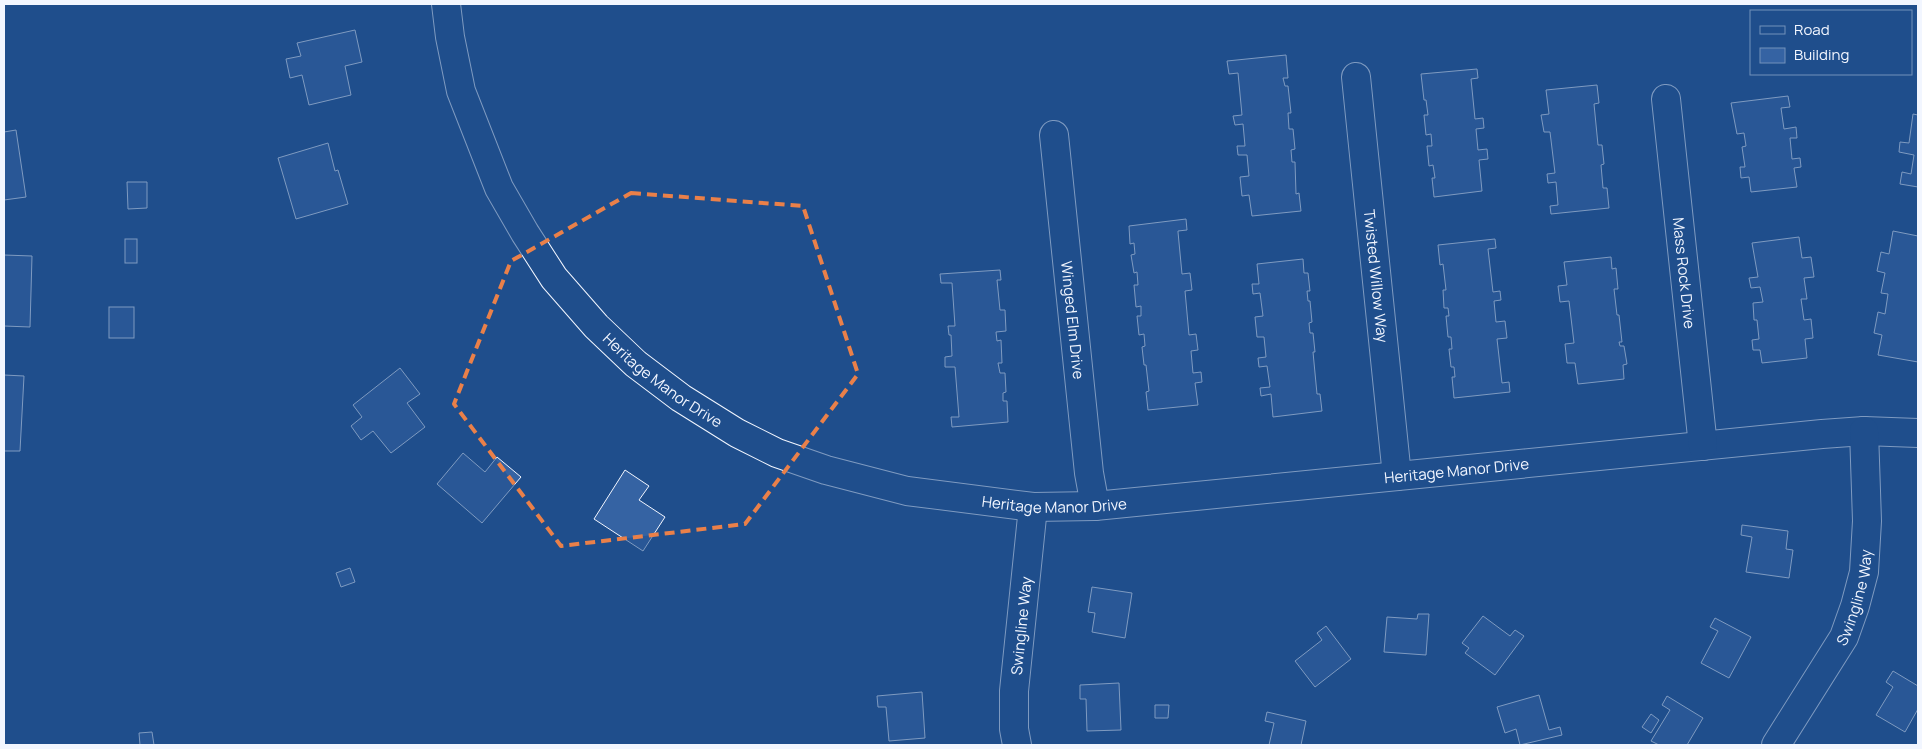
<svg xmlns="http://www.w3.org/2000/svg" width="1922" height="749" font-family="Manrope,sans-serif">
  <style>
    .building { fill: #3563a3; stroke: #f2f6ff }
    .lines { fill: none; stroke-linecap: round; stroke-linejoin: round }
    .minor-casing { stroke: #f2f6ff; stroke-width: 30 }
    .minor { stroke: #1f4e8c; stroke-width: 28 }
    .marked { fill: none; stroke: #ea8049; stroke-width: 4; stroke-dasharray: 10 6; stroke-linejoin: round }
    .labels { text-anchor: middle; dominant-baseline: central; stroke-width: 4; stroke-linejoin: round; paint-order: stroke }
    .street-label { font-size: 15px; fill: #f2f6ff; stroke: #1f4e8c }
  </style>
  <rect width="100%" height="100%" fill="#1f4e8c"/>
  <g class="building">
    <path d="M355,30L362,62L345,66L351,95L309,105L302,75L290,78L286,59L301,56L297,43Z"/>
    <path d="M1286,55L1288,78H1283L1285,86H1288L1291,113H1288L1289,129H1293L1295,149L1291,150L1292,162H1295L1296,194L1299,193L1301,211L1252,216L1249,195L1242,196L1240,177L1249,176L1247,155H1238L1237,146H1245L1243,124L1235,125L1233,116L1242,115L1238,73L1229,74L1227,61Z"/>
    <path d="M1477,69L1478,78L1471,79L1475,119L1483,118L1484,128L1476,129L1478,150L1487,149L1488,159L1479,160L1482,191L1434,197L1432,178H1435L1433,165L1429,166L1427,146H1432L1431,134L1426,135L1424,115H1428L1426,100H1424L1421,74Z"/>
    <path d="M1597,85L1599,103L1594,104L1598,145H1602L1604,164L1601,165L1603,188H1607L1609,208L1551,214L1550,206L1558,205L1556,182L1548,183L1547,174L1555,173L1550,132H1544L1541,115L1549,114L1546,90Z"/>
    <path d="M1788,96L1790,107L1781,108L1784,129L1796,127L1797,138H1790L1792,159L1800,158L1801,167L1794,168L1797,187L1751,192L1749,177L1741,178L1740,167H1745L1742,147L1746,146L1744,133L1737,134L1731,103Z"/>
    <path d="M1913,114L1918,115V187L1900,184L1902,172L1911,174L1914,155L1899,152L1900,142L1909,143Z"/>
    <path d="M16,130L26,197L4,200V132Z"/>
    <path d="M328,143L335,171L338,170L348,204L296,219L278,158Z"/>
    <path d="M127,182H147V208L128,209Z"/>
    <path d="M1186,219L1187,230L1178,231V232L1182,274L1190,273L1192,290L1185,291L1189,335L1196,334L1198,350L1191,351L1193,373L1201,372L1202,382L1195,383L1198,405L1148,410L1146,392L1149,391L1146,365H1144L1142,347L1145,346L1144,334L1139,335L1137,316H1141V306L1136,307L1134,285H1138L1137,272L1134,273L1131,255L1135,254L1134,243L1130,244L1129,226Z"/>
    <path d="M1893,231L1918,236V362L1878,355L1882,335L1874,333L1878,312L1885,314L1888,294L1881,293L1885,273L1877,271L1881,252L1889,254Z"/>
    <path d="M1799,237L1802,258L1811,257L1814,277L1804,278L1807,299H1801L1804,320L1811,319L1813,338L1805,339L1807,358L1762,363L1760,350H1753L1752,340L1759,339L1757,320H1754L1753,303L1763,302L1760,287L1751,288L1749,278L1758,277L1752,243Z"/>
    <rect x="125" y="239" width="12" height="24"/>
    <path d="M1495,239L1496,248L1488,249L1493,292L1500,291L1501,300L1494,301L1496,322L1505,321L1507,338L1497,339L1502,383L1509,382L1510,392L1454,398L1452,377H1455L1454,367H1451L1449,349H1452L1451,337H1448L1446,316H1449L1448,308H1444L1443,290H1446L1443,264L1440,265L1438,245Z"/>
    <path d="M4,255L32,256L30,327L4,326Z"/>
    <path d="M1611,257L1612,269L1616,268L1618,289H1614L1617,315H1619L1622,342H1619L1620,346H1624L1627,364L1623,365L1624,379L1578,384L1575,363H1567L1565,344L1574,343L1569,301L1560,302L1558,286L1567,285L1564,262Z"/>
    <path d="M1303,259L1304,273H1308L1310,291H1307L1308,301H1310L1312,322L1309,323L1310,333H1313L1315,352H1313L1317,394H1320L1322,411L1273,417L1271,394L1261,396L1260,388L1270,387L1267,366L1259,367L1258,358L1266,357L1264,337H1257L1255,317L1263,316L1260,293L1253,294L1252,284H1259L1257,264Z"/>
    <path d="M1000,270L1001,280H997L1000,310H1005L1006,331L996,332L997,341L1001,340L1002,363H998L1000,373H1005L1006,392L1003,393V401H1007L1008,422L952,427L951,417H959L955,367H945V357L952,356L951,335H949L948,326H955L952,283H941L940,274Z"/>
    <rect x="109" y="307" width="25" height="31"/>
    <path d="M400,368L420,394L407,403L425,427L391,453L373,431L361,440L351,426L362,417L353,405Z"/>
    <path d="M4,375L24,376L20,451H4Z"/>
    <path d="M463,453L485,472L497,457L521,477L482,523L437,484Z"/>
    <path d="M625,470L649,486L639,500L665,517L643,551L594,519Z"/>
    <path d="M1742,525L1788,531L1786,549L1793,550L1789,578L1746,572L1752,537L1741,535Z"/>
    <path d="M350,568L355,582L341,587L336,573Z"/>
    <path d="M1092,587L1132,593L1125,638L1092,632L1095,613L1088,612Z"/>
    <path d="M1418,614H1429L1426,655L1384,652L1387,617L1417,619Z"/>
    <path d="M1483,616L1510,636L1515,630L1524,636L1495,675L1465,653L1469,648L1462,643Z"/>
    <path d="M1715,618L1751,637L1729,678L1701,663L1718,631L1710,627Z"/>
    <path d="M1326,626L1351,659L1315,687L1295,661L1322,640L1317,633Z"/>
    <path d="M1893,671L1918,686V709L1905,732L1876,715L1893,687L1886,682Z"/>
    <path d="M1119,683L1121,730L1087,731L1086,699H1080V685Z"/>
    <path d="M922,692L925,738L889,741L886,707H878L877,696Z"/>
    <path d="M1539,695L1549,730L1560,727L1562,735L1520,745L1516,729L1505,733L1497,707Z"/>
    <path d="M1667,696L1703,718L1687,745H1659L1651,741L1670,710L1662,705Z"/>
    <path d="M1155,705H1169L1168,718H1155Z"/>
    <path d="M1267,712L1306,721L1301,745H1269L1274,723L1265,721Z"/>
    <path d="M1651,714L1659,720L1651,733L1642,727Z"/>
    <path d="M152,732L154,745H140L139,733Z"/>
  </g>
  <g class="lines">
    <g class="minor-casing">
      <g id="minor">
        <path id="s1" d="M446,4L450,37L461,91L499,188L525,233L554,278L596,326L636,364L681,398L737,433L777,453L826,470L907,491L1033,507L1095,506L1822,434L1864,431L1918,433"/>
        <path id="s2" d="M1356,77L1397,476"/>
        <path id="s3" d="M1666,99L1703,446"/>
        <path id="s4" d="M1054,135L1089,473L1095,506"/>
        <path id="s5" d="M1017,745L1014,729V691L1033,507"/>
        <path id="s6" d="M1776,745L1844,637L1855,606L1864,572L1867,521L1864,431"/>
      </g>
    </g>
    <use href="#minor" class="minor"/>
  </g>
  <path d="M0 0H1922V749H0ZM631,193L803,206L858,374L745,524L561,546L454,404L511,261Z" fill="#1f4e8c" fill-opacity=".55" fill-rule="evenodd"/>
  <path class="marked" d="M631,193L803,206L858,374L745,524L561,546L454,404L511,261Z"/>
  <g class="labels">
    <g class="street-label">
      <text stroke="none"><textPath href="#s3" startOffset="175">Mass Rock Drive</textPath></text>
      <text stroke="none"><textPath href="#s2" startOffset="200">Twisted Willow Way</textPath></text>
      <text stroke="none"><textPath href="#s4" startOffset="186">Winged Elm Drive</textPath></text>
      <text stroke="none"><textPath href="#s1" startOffset="448">Heritage Manor Drive</textPath></text>
      <text stroke="none"><textPath href="#s1" startOffset="1272">Heritage Manor Drive</textPath></text>
      <text stroke="none"><textPath href="#s1" startOffset="868">Heritage Manor Drive</textPath></text>
      <text stroke="none"><textPath href="#s6" startOffset="169">Swingline Way</textPath></text>
      <text stroke="none"><textPath href="#s5" startOffset="120">Swingline Way</textPath></text>
    </g>
  </g>
  <rect width="1922" height="749" fill="none" stroke="#f2f6ff" stroke-width="10"/>
  <rect x="1750" y="10" width="162" height="65" fill="#1f4e8c" stroke="#7391ba"/>
  <rect x="1760" y="26" width="25" height="8" fill="#1f4e8c" stroke="#7391ba"/>
  <text x="1794" y="35" font-size="15" fill="#f2f6ff">Road</text>
  <rect x="1760" y="48" width="25" height="15" fill="#3563a3" stroke="#7391ba"/>
  <text x="1794" y="60" font-size="15" fill="#f2f6ff">Building</text>
</svg>
